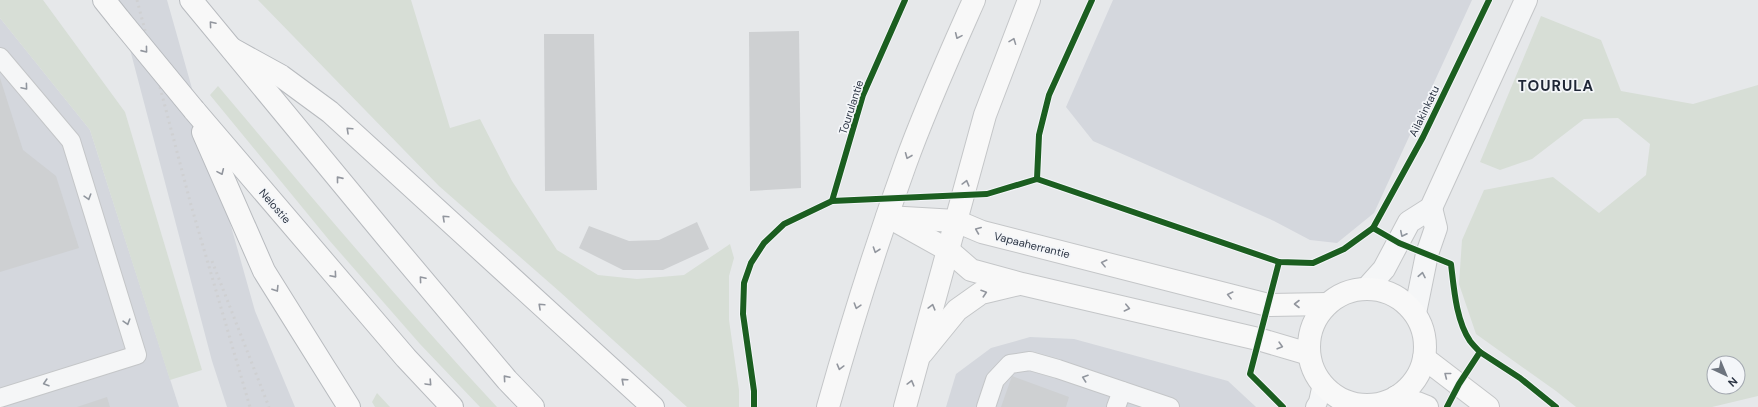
<svg xmlns="http://www.w3.org/2000/svg" width="1758" height="407" font-family="'DM Sans',sans-serif">
  <style>
    .built { fill: #d4d7dd }
    .green { fill: #d7ded6; fill-rule: evenodd }
    .building { fill: #ced0d2 }
    .lines { fill: none; stroke-linecap: round; stroke-linejoin: round }
    .lane-casing { stroke: #c4c6c8; stroke-width: 20 }
    .street-casing { stroke: #c4c6c8; stroke-width: 24 }
    .secondary-casing { stroke: #c4c6c8; stroke-width: 24 }
    .highway-casing { stroke: #b8bbbf; stroke-width: 24 }
    .lane { stroke: #f5f6f7; stroke-width: 18 }
    .street { stroke: #f5f6f7; stroke-width: 22 }
    .secondary { stroke: #f8f8f8; stroke-width: 22 }
    .highway { stroke: #f8f8f8; stroke-width: 22 }
    .rail { stroke: #cfd0d2; stroke-width: 3; stroke-dasharray: 2 4; stroke-linecap: butt }
    .highway-bridge-casing { stroke: #b8bbbf; stroke-width: 24; stroke-linecap: butt }
    .highway-bridge { stroke: #f8f8f8; stroke-width: 22 }
    .cycleway-casing { stroke: #f4f6f9; stroke-width: 8 }
    .cycleway { stroke: #1b5e20; stroke-width: 6 }
    .oneway { stroke: #92969e }
    .oneway2 { stroke: #90969e }
    .labels { text-anchor: middle; dominant-baseline: central; stroke-width: 3.5; stroke-linejoin: round; paint-order: stroke }
    .street-label { font-size: 11px; fill: #2c3544; stroke: #f4f6f9 }
    .district-label { font-size: 15px; font-weight: bold; letter-spacing: 1px; fill: #1e2635; stroke: #f4f6f9 }
  </style>
  <rect width="100%" height="100%" fill="#e6e8ea"/>
  <g class="built">
    <path d="M117,0H167L255,311L295,407H227L212,361Z"/>
    <path d="M1113,0H1472L1374,213L1337,243L1310,240L1274,221L1093,141L1066,107Z"/>
    <path d="M0,18L90,130L179,407H0Z"/>
    <path d="M1030,337L1074,339L1228,381L1256,407H946L956,374L991,348Z"/>
  </g>
  <g class="green">
    <path d="M0,0H43L125,112L202,370L170,380L90,130L0,18Z"/>
    <path d="M258,0H411L450,128L480,119L512,181L557,250L598,275L637,279L684,275L730,244L734,258L729,276V320L739,390V407H687L560,292L439,186Z"/>
    <path d="M1541,16L1601,40L1621,91L1693,104L1758,85V396L1712,407H1576L1556,391L1476,334L1459,284L1462,240L1484,190L1553,177L1599,213L1646,175L1650,144L1618,118L1584,119L1532,159L1500,170L1480,162ZM1714,363H1738V387H1714Z"/>
    <path d="M218,86C310,195 400,303 497,407H480L420,344L329,240L210,95Z"/>
    <path d="M377,393L390,407H375L372,402Z"/>
  </g>
  <g class="building">
    <path d="M799,31L801,188L750,191L749,32Z"/>
    <path d="M544,34H594L597,190L545,191Z"/>
    <path d="M0,78L23,150L56,176L79,248L0,272Z"/>
    <path d="M697,222L709,249L663,270H623L579,248L589,226L629,241L659,240Z"/>
    <path d="M1012,376L1069,397L1066,407H1001Z"/>
    <path d="M107,397L110,407H77Z"/>
  </g>
  <g class="lines">
    <g class="lane-casing">
      <g id="lane">
        <path d="M0,57L71,141L137,355L0,398"/>
        <path d="M986,407L995,380L1010,364L1030,361L1058,369L1170,407"/>
        <path d="M1116,407L1122,391"/>
        <path d="M1315,407L1318,402L1322,384"/>
        <path d="M1363,407L1364,406"/>
      </g>
    </g>
    <g class="street-casing">
      <g id="street">
        <path d="M1367,288L1384,269L1409,222L1431,208L1526,0"/>
        <path d="M1415,313L1427,254L1436,228L1431,208"/>
      </g>
    </g>
    <g class="secondary-casing">
      <g id="secondary">
        <path d="M887,217L956,221L982,232L1268,305L1327,304"/>
        <path d="M894,220L948,250L971,270L1022,284L1258,339L1309,354"/>
        <circle cx="1367" cy="347" r="58"/>
        <path d="M922,353L957,310L981,293L1019,284"/>
        <path d="M1424,358L1488,407"/>
        <path d="M1396,397L1417,403L1427,407"/>
        <path d="M828,407C851,325 876,245 905,165C925,109 950,54 974,0"/>
        <path d="M905,407L985,115L1029,0"/>
      </g>
    </g>
    <g class="highway-casing">
      <g id="highway">
        <path d="M104,0L120,20"/>
        <path d="M191,0L390,241L507,380L533,407"/>
        <path d="M232,49L281,76L330,112L653,407"/>
        <path d="M194,110L406,358L452,407"/>
        <path d="M203,132L264,271L349,407"/>
      </g>
    </g>
    <use href="#lane" class="lane"/>
    <use href="#street" class="street"/>
    <use href="#secondary" class="secondary"/>
    <use href="#highway" class="highway"/>
    <g class="rail">
      <path d="M137,0L191,205L250,407"/>
      <path d="M212,261L269,407"/>
    </g>
    <g class="highway-bridge-casing">
      <path id="highway-bridge" d="M120,20L194,110"/>
    </g>
    <use href="#highway-bridge" class="highway-bridge"/>
    <g class="cycleway-casing">
      <g id="cycleway">
        <path d="M1037,179L1039,135L1049,95L1092,0"/>
        <path d="M832,201L863,95L905,0"/>
        <path d="M1373,228L1423,137L1489,0"/>
        <path d="M1279,262L1250,374L1283,407"/>
        <path d="M1480,352L1520,378L1556,407"/>
        <path d="M754,407V391L743,314L744,283L751,263L764,243L784,224L832,201L987,194L1037,179L1279,262L1313,263L1344,249L1373,228L1399,243L1451,264C1454,289 1456,320 1470,341C1473,345 1477,349 1480,352L1459,384L1447,407"/>
      </g>
    </g>
    <use href="#cycleway" class="cycleway"/>
  </g>
  <defs><path id="oneway-chevron" d="M-2-3.5L2.5 0L-2 3.5" fill="none" stroke-width="1.6" stroke-linecap="round" stroke-linejoin="round"/></defs>
  <g class="oneway">
    <use href="#oneway-chevron" transform="translate(212 24) rotate(-130)"/>
    <use href="#oneway-chevron" transform="translate(958 36) rotate(114)"/>
    <use href="#oneway-chevron" transform="translate(1013 41) rotate(-69)"/>
    <use href="#oneway-chevron" transform="translate(145 50) rotate(51)"/>
    <use href="#oneway-chevron" transform="translate(349 130) rotate(-137)"/>
    <use href="#oneway-chevron" transform="translate(908 156) rotate(112)"/>
    <use href="#oneway-chevron" transform="translate(221 172) rotate(66)"/>
    <use href="#oneway-chevron" transform="translate(339 179) rotate(-129)"/>
    <use href="#oneway-chevron" transform="translate(966 183) rotate(-75)"/>
    <use href="#oneway-chevron" transform="translate(445 218) rotate(-137)"/>
    <use href="#oneway-chevron" transform="translate(978 230) rotate(-158)"/>
    <use href="#oneway-chevron" transform="translate(876 250) rotate(109)"/>
    <use href="#oneway-chevron" transform="translate(1104 263) rotate(-166)"/>
    <use href="#oneway-chevron" transform="translate(334 275) rotate(49)"/>
    <use href="#oneway-chevron" transform="translate(422 279) rotate(-130)"/>
    <use href="#oneway-chevron" transform="translate(276 289) rotate(58)"/>
    <use href="#oneway-chevron" transform="translate(984 293) rotate(-18)"/>
    <use href="#oneway-chevron" transform="translate(1230 295) rotate(-166)"/>
    <use href="#oneway-chevron" transform="translate(1297 304) rotate(180)"/>
    <use href="#oneway-chevron" transform="translate(541 306) rotate(-137)"/>
    <use href="#oneway-chevron" transform="translate(857 306) rotate(107)"/>
    <use href="#oneway-chevron" transform="translate(932 307) rotate(-75)"/>
    <use href="#oneway-chevron" transform="translate(1127 308) rotate(13)"/>
    <use href="#oneway-chevron" transform="translate(1280 346) rotate(16)"/>
    <use href="#oneway-chevron" transform="translate(840 367) rotate(105)"/>
    <use href="#oneway-chevron" transform="translate(1447 375) rotate(-142)"/>
    <use href="#oneway-chevron" transform="translate(506 378) rotate(-131)"/>
    <use href="#oneway-chevron" transform="translate(624 381) rotate(-138)"/>
    <use href="#oneway-chevron" transform="translate(429 383) rotate(47)"/>
    <use href="#oneway-chevron" transform="translate(911 383) rotate(-75)"/>
  </g>
  <g class="oneway2">
    <use href="#oneway-chevron" transform="translate(25 87) rotate(50)"/>
    <use href="#oneway-chevron" transform="translate(88 197) rotate(73)"/>
    <use href="#oneway-chevron" transform="translate(1403 234) rotate(116)"/>
    <use href="#oneway-chevron" transform="translate(1422 275) rotate(-79)"/>
    <use href="#oneway-chevron" transform="translate(127 322) rotate(73)"/>
    <use href="#oneway-chevron" transform="translate(1085 378) rotate(-161)"/>
    <use href="#oneway-chevron" transform="translate(46 383) rotate(163)"/>
  </g>
  <g class="labels">
    <g class="street-label">
      <text transform="translate(851 107) rotate(-72)">Tourulantie</text>
      <text transform="translate(1424 111) rotate(-64)">Ailakinkatu</text>
      <text transform="translate(275 206) rotate(49)">Nelostie</text>
      <text transform="translate(1032 245) rotate(14)">Vapaaherrantie</text>
    </g>
    <g class="district-label">
      <text x="1556" y="86">TOURULA</text>
    </g>
  </g>
  <g transform="translate(1726 375) rotate(136)"><circle r="19" fill="#f4f6f9" stroke="#a4a9b1"/>
  <path d="M0-3L7 15L0 10L-7 15Z" fill="#6d747e"/>
  <text y="-6" font-size="11" font-weight="bold" text-anchor="middle" fill="#2c3544">N</text>
  </g>
</svg>
